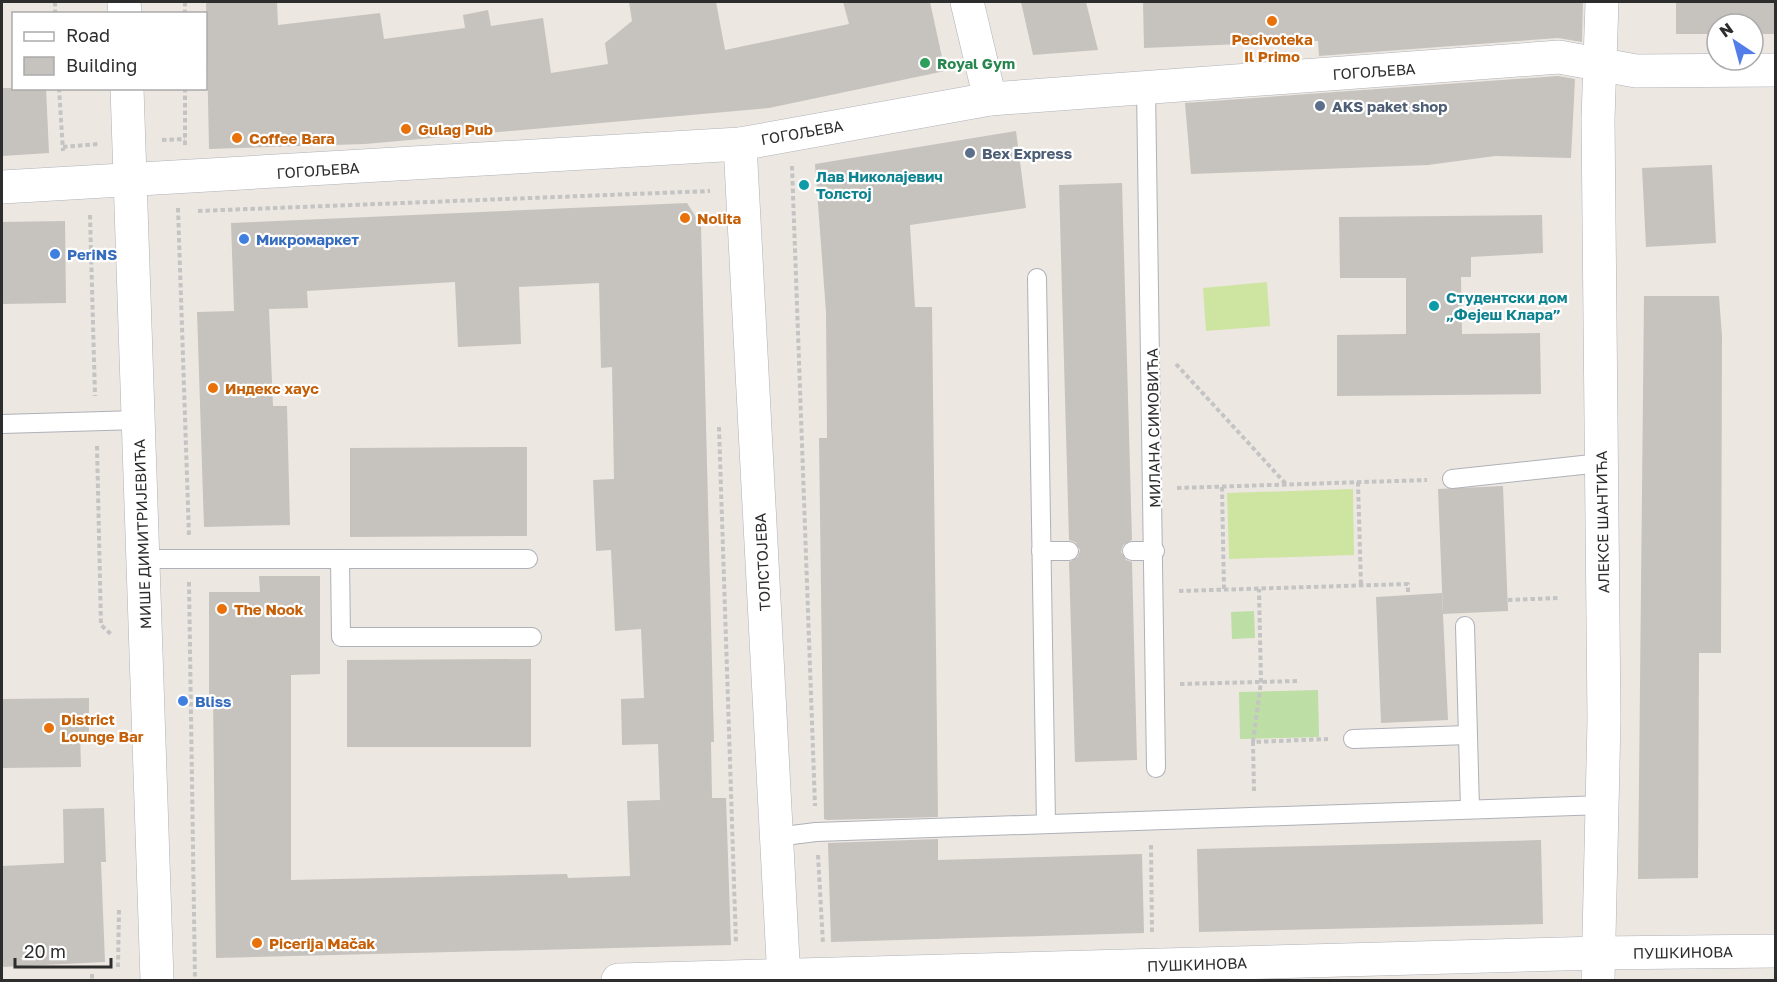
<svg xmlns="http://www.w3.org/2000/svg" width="1777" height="982" font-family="'Golos Text',sans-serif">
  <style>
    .green { fill: #bddea4 }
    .pitch { fill: #cee4a1 }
    .building { fill: #c6c2bd }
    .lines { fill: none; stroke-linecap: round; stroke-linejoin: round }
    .lane-casing { stroke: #aeb1b8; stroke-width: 20 }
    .street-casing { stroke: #aeb1b8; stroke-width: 34 }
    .path { stroke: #c4c4c4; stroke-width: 4; stroke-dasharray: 4.5 3; stroke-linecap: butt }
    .lane { stroke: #fff; stroke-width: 18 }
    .street { stroke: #fff; stroke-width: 33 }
    .food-dot { fill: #e8710a; stroke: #fff; stroke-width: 2 }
    .leisure-dot { fill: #2e9e5b; stroke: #fff; stroke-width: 2 }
    .service-dot { fill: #5c6f8a; stroke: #fff; stroke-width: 2 }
    .culture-dot { fill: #0f9aa8; stroke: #fff; stroke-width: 2 }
    .shop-dot { fill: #3f7fe0; stroke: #fff; stroke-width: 2 }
    .labels { text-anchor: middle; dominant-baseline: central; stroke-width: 4.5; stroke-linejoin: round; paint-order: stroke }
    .food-label { font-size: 15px; font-weight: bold; fill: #c56008; stroke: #fff; text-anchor: start }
    .leisure-label { font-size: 15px; font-weight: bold; fill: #27864d; stroke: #fff; text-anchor: start }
    .street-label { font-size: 15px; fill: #2d2d2d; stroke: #fff }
    .service-label { font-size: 15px; font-weight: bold; fill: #4e5e75; stroke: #fff; text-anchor: start }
    .culture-label { font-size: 15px; font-weight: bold; fill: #0d838f; stroke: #fff; text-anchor: start }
    .shop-label { font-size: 15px; font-weight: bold; fill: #366cbe; stroke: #fff; text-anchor: start }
  </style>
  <rect width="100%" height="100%" fill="#ede7e2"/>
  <g class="green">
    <path d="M1254,611L1255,638L1232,639L1231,612Z"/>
    <path d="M1318,690L1319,737L1240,739L1239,692Z"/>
  </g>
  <g class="pitch">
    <path d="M1267,282L1270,326L1206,331L1203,288Z"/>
    <path d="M1353,489L1354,555L1229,559L1227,493Z"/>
  </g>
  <g class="building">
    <path d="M206,2H277L278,25L380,13L384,39L465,28L463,15L488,10L491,26L543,18L551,73L608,64L605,43L632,21L629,2H716L725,50L849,24L843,2H930L945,71L769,108L365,144L209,149Z"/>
    <path d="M1021,2H1086L1098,50L1033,55Z"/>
    <path d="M1143,2H1583L1582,42L1558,38L1319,56L1318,41L1144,48Z"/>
    <path d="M1676,2H1776V34H1753V24H1717V34H1676Z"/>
    <path d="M1558,76L1575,79L1571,158L1495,156L1428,165L1191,174L1185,103Z"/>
    <path d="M2,88H46L49,153L2,156Z"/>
    <path d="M1016,131L1026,208L910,225L915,307H932L938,817L827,820L824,819L819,438H827L826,312L815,164Z"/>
    <path d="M1712,165L1716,243L1646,247L1642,168Z"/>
    <path d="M1122,183L1132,540L1123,545L1121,552L1126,560L1132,562L1137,760L1075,762L1069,562L1078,557L1080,550L1075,542L1069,540L1059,185Z"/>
    <path d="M687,203L701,225L714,742H711L712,798H726L731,945L216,958L213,694H209V592H260L259,576H320V674L291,675V880L567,874L568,878L630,876L627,801L660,800L658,744L622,745L621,699L644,698L641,629L615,631L611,550L596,551L593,480L614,479L612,367L601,368L599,283L519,287L521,344L458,347L455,282L307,291L308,308L269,309L273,406H287L290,525L204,527L197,312L234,311L231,223Z"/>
    <path d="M1542,215L1543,253L1471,257V277H1461L1462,334L1540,333L1541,394L1337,396V335L1406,334V278H1340L1339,217Z"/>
    <path d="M65,221L66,303L2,304V222Z"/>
    <path d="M1644,296H1719L1722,336L1721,653H1699L1698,878L1638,879Z"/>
    <path d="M527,447V536L350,537V448Z"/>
    <path d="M1503,486L1508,611L1443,614L1438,489Z"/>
    <path d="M1442,593L1448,720L1381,723L1376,597Z"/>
    <path d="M531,659V747H347V660Z"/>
    <path d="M89,698V733H80L81,767L2,768V699Z"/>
    <path d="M104,808L106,862H101L105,962L2,967V866L64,863L63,809Z"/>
    <path d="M938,839V860L1142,854L1144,933L831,942L828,843Z"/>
    <path d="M1541,840L1543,924L1199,932L1197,849Z"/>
  </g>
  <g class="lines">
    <g class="lane-casing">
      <g id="lane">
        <path d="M1146,88L1156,768"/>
        <path d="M1037,278L1046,824"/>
        <path d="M2,424L138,420"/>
        <path d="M1452,479L1601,463"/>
        <path d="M1041,551H1069"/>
        <path d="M1132,551H1155"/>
        <path d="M143,559H528"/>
        <path d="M340,559L341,637H532"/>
        <path d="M1465,626L1470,809"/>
        <path d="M1353,739L1468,735"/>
        <path d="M776,837L816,832L1603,805"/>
      </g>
    </g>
    <g class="street-casing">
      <g id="street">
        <path d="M124,2L125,14"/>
        <path d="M967,2L990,99"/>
        <path d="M127,88L157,980"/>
        <path d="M740,144L784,980"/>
        <path d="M2,187L740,144L990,99L1559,57L1636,71L1776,70"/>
        <path d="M618,980L1600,953L1776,951"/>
        <path d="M1598,980L1604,720L1598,119L1602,2"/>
      </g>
    </g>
    <g class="path">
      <path d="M55,2V14"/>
      <path d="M185,14V2"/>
      <path d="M59,88L63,151"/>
      <path d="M162,140L185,139"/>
      <path d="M185,145V88"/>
      <path d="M63,147L98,144"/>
      <path d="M792,166L815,806"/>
      <path d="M178,208L189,536"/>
      <path d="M198,211L710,191"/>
      <path d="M90,215L95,396"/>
      <path d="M1176,364L1286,484"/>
      <path d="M719,427L736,944"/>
      <path d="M97,446L101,625L112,635"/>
      <path d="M1358,482L1361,586"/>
      <path d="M1222,487L1224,590"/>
      <path d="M1177,488L1427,480"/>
      <path d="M189,582L195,980"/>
      <path d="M1179,591L1408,584V595"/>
      <path d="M1508,600L1559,598"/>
      <path d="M1180,684L1299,681"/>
      <path d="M1253,742L1261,682L1259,589"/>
      <path d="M1254,791L1253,742L1328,739"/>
      <path d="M1151,845L1152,933"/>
      <path d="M818,855L823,944"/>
      <path d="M118,967L119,908"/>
      <path d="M92,974V980"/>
    </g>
    <use href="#lane" class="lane"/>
    <use href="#street" class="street"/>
  </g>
  <g class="food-dot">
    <circle cx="1272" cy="21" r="6"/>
    <circle cx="406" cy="129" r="6"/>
    <circle cx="237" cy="138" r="6"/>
    <circle cx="685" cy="218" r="6"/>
    <circle cx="213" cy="388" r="6"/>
    <circle cx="222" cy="609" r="6"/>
    <circle cx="49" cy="728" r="6"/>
    <circle cx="257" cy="943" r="6"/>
  </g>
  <circle class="leisure-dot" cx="925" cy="63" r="6"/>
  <g class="service-dot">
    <circle cx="1320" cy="106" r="6"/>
    <circle cx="970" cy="153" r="6"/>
  </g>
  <g class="culture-dot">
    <circle cx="804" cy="185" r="6"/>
    <circle cx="1434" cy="306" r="6"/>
  </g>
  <g class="shop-dot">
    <circle cx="244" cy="239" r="6"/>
    <circle cx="55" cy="254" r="6"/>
    <circle cx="183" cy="701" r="6"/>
  </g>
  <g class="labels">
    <g class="food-label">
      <text x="1272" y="39" text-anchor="middle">Pecivoteka<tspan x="1272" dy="17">Il Primo</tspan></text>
      <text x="418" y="129">Gulag Pub</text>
      <text x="249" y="138">Coffee Bara</text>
      <text x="697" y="218">Nolita</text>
      <text x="225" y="388">Индекс хаус</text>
      <text x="234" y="609">The Nook</text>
      <text x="61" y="719">District<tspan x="61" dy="17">Lounge Bar</tspan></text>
      <text x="269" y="943">Picerija Mačak</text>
    </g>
    <g class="leisure-label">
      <text x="937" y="63">Royal Gym</text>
    </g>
    <g class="street-label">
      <text transform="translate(1374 71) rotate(-4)">ГОГОЉЕВА</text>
      <text transform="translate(802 132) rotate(-10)">ГОГОЉЕВА</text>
      <text transform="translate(318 170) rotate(-4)">ГОГОЉЕВА</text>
      <text transform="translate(1153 428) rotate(-91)">МИЛАНА СИМОВИЋА</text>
      <text transform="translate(1602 522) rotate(-91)">АЛЕКСЕ ШАНТИЋА</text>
      <text transform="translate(142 534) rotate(-92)">МИШЕ ДИМИТРИЈЕВИЋА</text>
      <text transform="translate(762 562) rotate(-93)">ТОЛСТОЈЕВА</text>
      <text transform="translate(1683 952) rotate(-1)">ПУШКИНОВА</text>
      <text transform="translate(1197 964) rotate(-2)">ПУШКИНОВА</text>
    </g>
    <g class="service-label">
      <text x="1332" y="106">AKS paket shop</text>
      <text x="982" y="153">Bex Express</text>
    </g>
    <g class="culture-label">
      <text x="816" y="176">Лав Николајевич<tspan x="816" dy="17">Толстој</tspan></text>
      <text x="1446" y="297">Студентски дом<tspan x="1446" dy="17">„Фејеш Клара”</tspan></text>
    </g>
    <g class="shop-label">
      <text x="256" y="239">Микромаркет</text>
      <text x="67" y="254">PeriNS</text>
      <text x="195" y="701">Bliss</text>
    </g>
  </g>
  <rect width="1777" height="982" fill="none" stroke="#2d2d2d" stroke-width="6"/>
  <rect x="12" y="12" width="195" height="78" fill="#ffffff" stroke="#ababab" stroke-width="1.5"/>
  <rect x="24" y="32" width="30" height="9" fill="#ffffff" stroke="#ababab" stroke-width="1.5"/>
  <text x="66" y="42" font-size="18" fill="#2d2d2d">Road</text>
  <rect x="24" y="57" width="30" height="18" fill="#c6c2bd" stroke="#ababab" stroke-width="1.5"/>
  <text x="66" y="72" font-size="18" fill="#2d2d2d">Building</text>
  <g transform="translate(1735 42) rotate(324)"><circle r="28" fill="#ffffff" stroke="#ababab" stroke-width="1.5"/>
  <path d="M0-4.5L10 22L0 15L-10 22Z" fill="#537de9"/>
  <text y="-9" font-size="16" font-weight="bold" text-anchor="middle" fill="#2d2d2d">N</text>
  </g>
  <path d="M15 958v9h96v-9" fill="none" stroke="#2d2d2d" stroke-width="3"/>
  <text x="24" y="958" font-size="18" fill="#2d2d2d" stroke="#ffffff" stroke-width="4.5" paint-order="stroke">20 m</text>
</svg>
